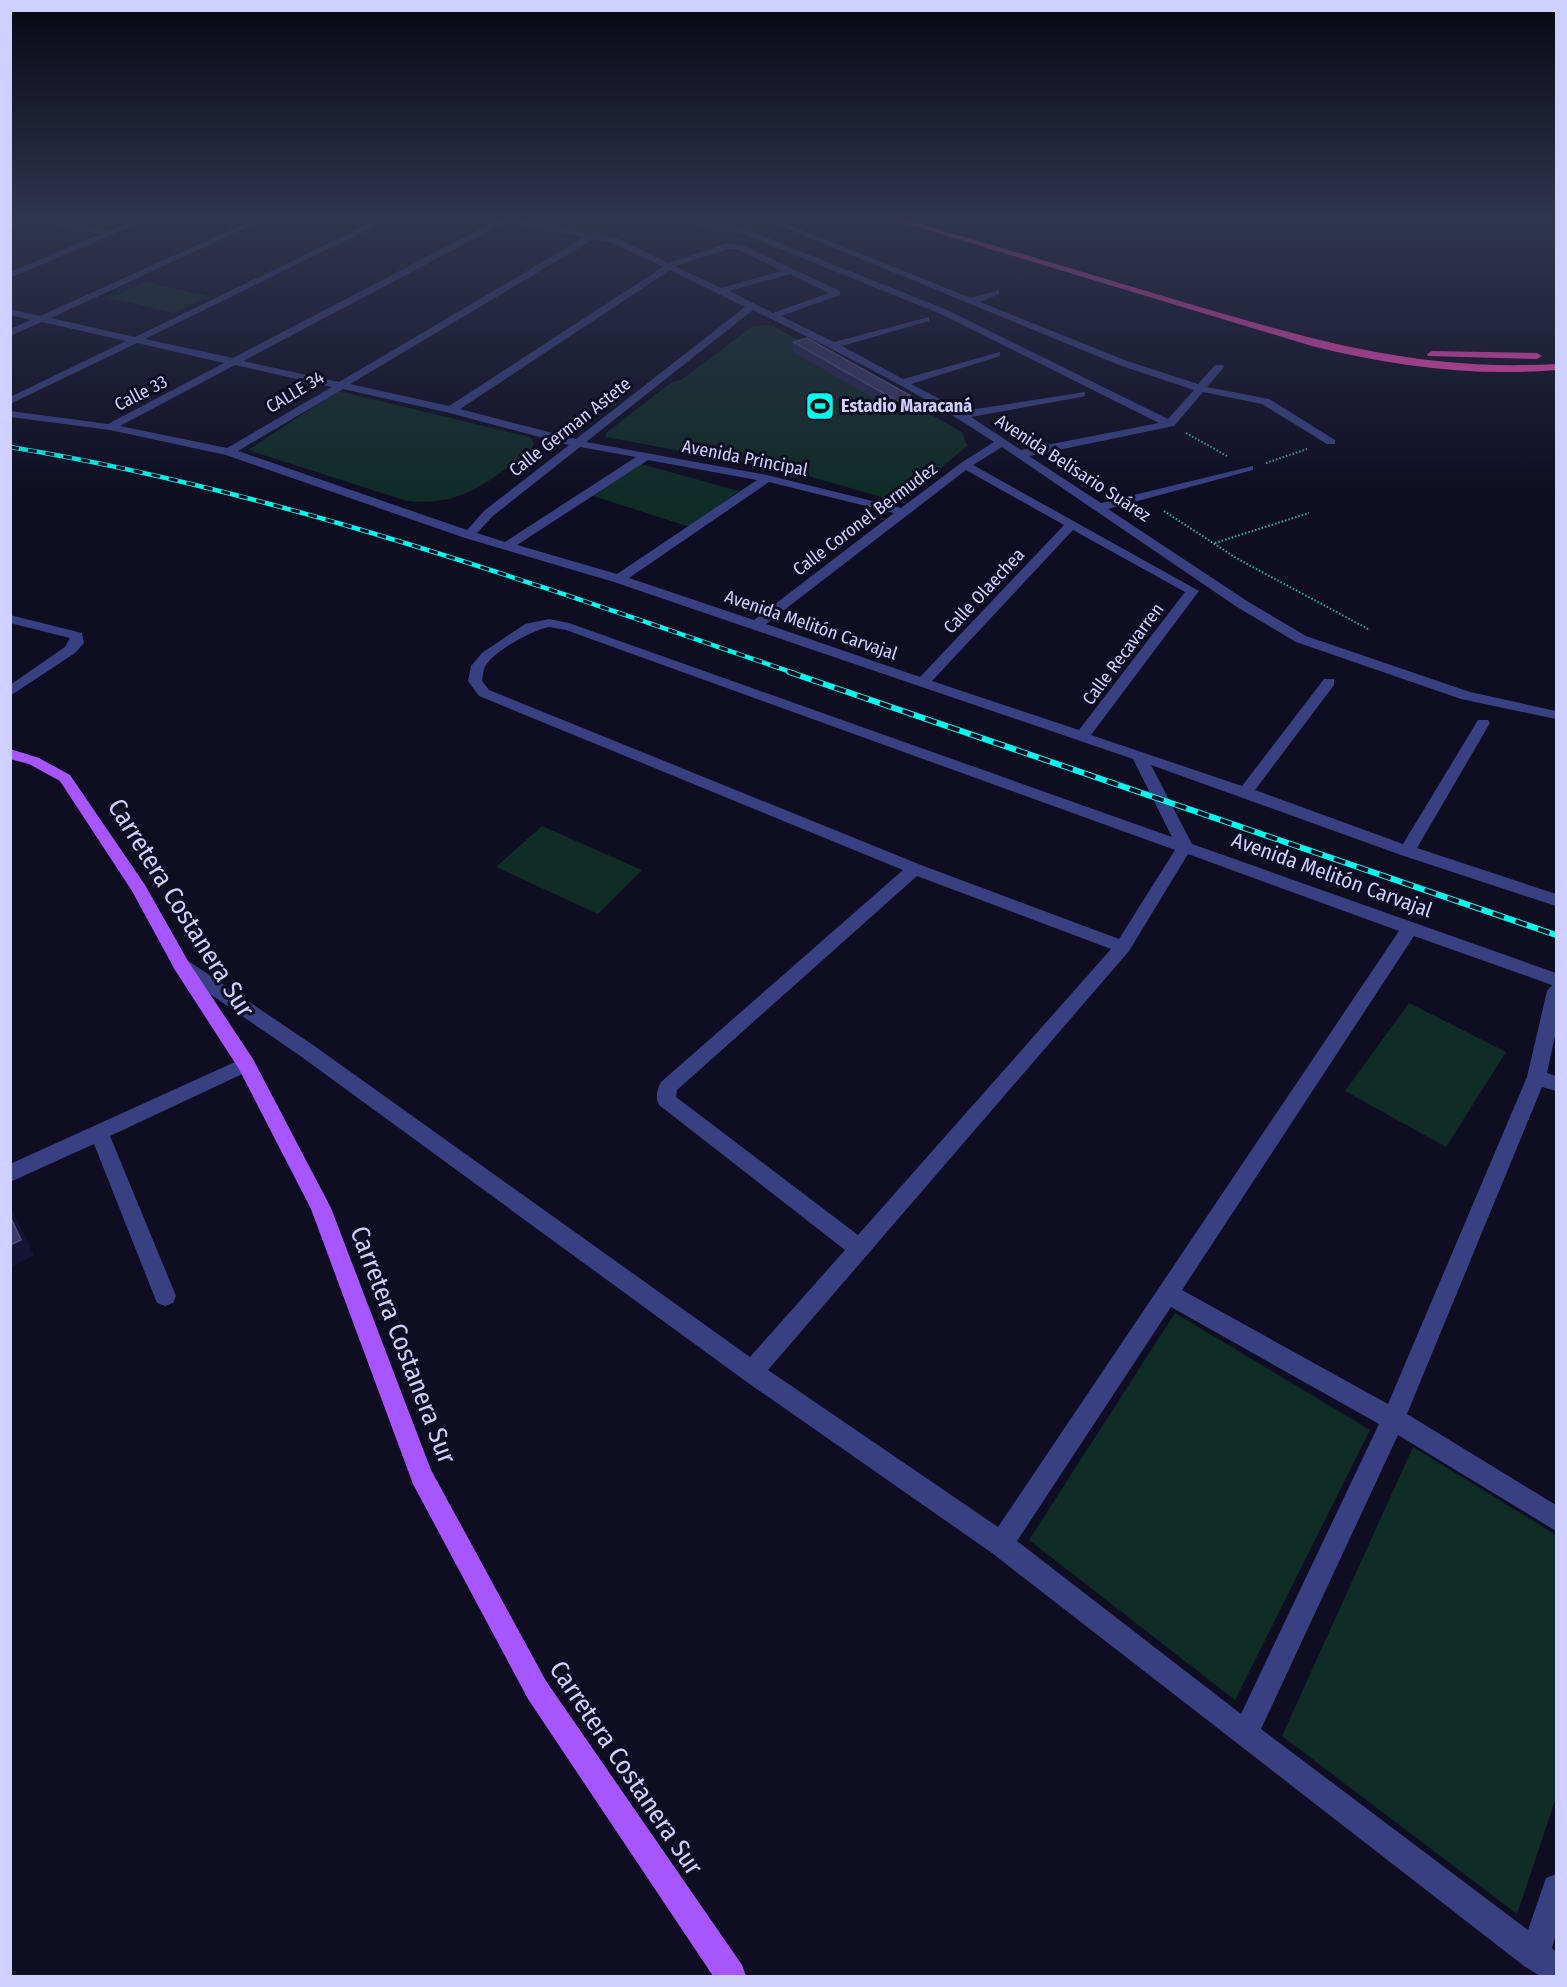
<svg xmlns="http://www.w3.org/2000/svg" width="1567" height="1987" font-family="'Fira Sans Condensed',sans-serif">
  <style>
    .green { fill: #102c27 }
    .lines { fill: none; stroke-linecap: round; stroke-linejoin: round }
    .path { stroke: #2db599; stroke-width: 2; stroke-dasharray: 1.5 2; stroke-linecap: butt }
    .minor { fill: #384082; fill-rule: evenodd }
    .major { fill: #a756ff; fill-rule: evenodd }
    .highway { fill: #ff4abb; fill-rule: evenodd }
    .rail-far1-casing { stroke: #00faee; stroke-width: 4.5 }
    .rail-casing { stroke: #00faee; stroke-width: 6 }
    .rail-far1 { stroke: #0e0d22; stroke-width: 3; stroke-dasharray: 9; stroke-linecap: butt }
    .rail { stroke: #0e0d22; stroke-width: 4; stroke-dasharray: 12; stroke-linecap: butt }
    .wall { fill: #292651 }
    .shaded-wall { fill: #161436 }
    .building { fill: #3a3864; stroke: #52507c; stroke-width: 1.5 }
    .labels { text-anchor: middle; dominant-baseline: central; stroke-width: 6; stroke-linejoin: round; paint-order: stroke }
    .far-street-label { font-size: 18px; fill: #cfd0ff; stroke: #0e0d22 }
    .far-poi-label { font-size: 18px; font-weight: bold; fill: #cfd0ff; stroke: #0e0d22; text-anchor: start }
    .street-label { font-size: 21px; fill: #cfd0ff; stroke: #0e0d22 }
    .near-street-label { font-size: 26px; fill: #cfd0ff; stroke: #0e0d22 }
  </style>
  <rect width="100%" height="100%" fill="#0e0d22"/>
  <g class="green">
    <path d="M145,282L208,296L174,313L109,298Z"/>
    <path d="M763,325L773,326L962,432L967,446L909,495L885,498L794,472L606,437V433L672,382L681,380L753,326Z"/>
    <path d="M338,391L530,437L534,443L531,449C491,480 462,507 407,501L248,450Z"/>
    <path d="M641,464L739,491L690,527L593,496Z"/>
    <path d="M542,826L642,870L598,914L496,867Z"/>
    <path d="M1409,1003L1506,1052L1446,1147L1345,1091Z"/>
    <path d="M1175,1313L1370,1430L1235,1700L1029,1540Z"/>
    <path d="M1413,1447L1556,1535V1797L1517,1914L1282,1736Z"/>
  </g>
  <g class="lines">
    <g class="path">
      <path d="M1186,433L1227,456"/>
      <path d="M1266,463L1307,449"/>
      <path d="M1164,511L1236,558L1370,630"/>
      <path d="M1215,543L1309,513"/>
    </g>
    <g class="minor">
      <path d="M22,219H47L110,231L139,219H149L10,278V272L101,234L32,220L10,227V222Z"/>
      <path d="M255,219H265L51,318L135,337L379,219H389L145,339L233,358L499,219H516L619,239L668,263L728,243L742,245L840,291V295L781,316L834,342L929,317V321L842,346L903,379L1000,352V356L911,384L963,411L1085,392V396L1081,397L971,417L1021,450L1159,423L941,314L740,233L664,219H681L745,229L947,310L1168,419L1194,390L1119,365L764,219H774L971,298L999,290V294L980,302L1127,361L1198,384L1215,365H1223L1224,367L1207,387L1269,399L1335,440V444H1327L1262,404L1203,392L1174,426L1029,456L1101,503L1253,466V470L1108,509L1247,601L1306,636L1470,692L1556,711V719L1461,699L1296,642L1237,607L1002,447L973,465L1199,591L1091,735L1242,786L1324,679H1334V685L1255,790L1403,844L1478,720H1488L1490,723L1417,848L1556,894V906L1401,855L1151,765L1192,844L1556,973V1031L1547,1073L1556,1076V1091L1542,1087L1407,1414L1556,1505V1531L1398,1435L1261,1729L1528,1930L1546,1878L1556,1874V1934L1552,1948L1556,1952V1976H1540L1524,1966L992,1553L744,1380L299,1055L175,970L172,965L175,960H187L313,1045L750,1357L845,1250L659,1105C655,1098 657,1089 661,1082L903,870L479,696L468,681L471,666L482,653L525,624L549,619L569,623L1172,837L1133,759L614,582L465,538L226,455L110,430L10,417V411L108,424L224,363L137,343L10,404V397L126,341L42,322L10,336V329L31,320L10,315V309L40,316ZM506,222L585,237L339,382L243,361ZM594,239L613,243L663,267L449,406L350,384ZM728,249H737L782,271L721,288L675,266ZM670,270L745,307L576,439L460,409ZM790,274L829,293L773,313L729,291ZM753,310C835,350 918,391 994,442L961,463L901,508L767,475L586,442ZM235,365L332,387L227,448L120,426ZM343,389L450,413L569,445L485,510L467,530L238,451ZM580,447L636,457L505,542L477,533L493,516ZM648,460L757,480L617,574L517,545ZM966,470L1064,525L920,677L766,624ZM769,482L894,513L754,620L629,578ZM1073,530L1185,592L1079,730L932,681ZM549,627L566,630L1175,850L1119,939L921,865L489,690L482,681C483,677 483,670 485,667C493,651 533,630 549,627ZM1188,854L1399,931L998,1527L768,1370L1129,951ZM917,876L1111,949L858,1235L676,1097L677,1090ZM1414,936L1552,985L1547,991L1527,1077L1388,1404L1182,1290ZM1171,1307L1379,1424L1241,1714L1017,1541Z"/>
      <path d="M10,615L82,633L84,643L75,653L10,696V685L65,647L70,638L10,623Z"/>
      <path d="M246,1057L253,1059L255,1064L253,1069L110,1136L176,1296L173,1303L165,1306L157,1303L94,1144L10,1182V1164Z"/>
    </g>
    <path class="major" d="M10,749L39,758L70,775L145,885L188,961L253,1059L331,1208L431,1470L546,1681L742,1965L746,1976H713L528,1699L413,1484L311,1209L239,1069L175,970L132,891L60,781L29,764L10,759Z"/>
    <g class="highway">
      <path d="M891,219H903C993,245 1083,272 1173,299C1306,338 1414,372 1556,364V370C1474,377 1392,366 1312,346Z"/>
      <path d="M1432,351L1537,353L1542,356L1537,359L1428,356L1427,354Z"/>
    </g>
    <g class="rail-far1-casing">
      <path id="rail-far1" d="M10,447C279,491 537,585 794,673"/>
    </g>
    <g class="rail-casing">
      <path id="rail" d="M789,672L1556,935"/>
    </g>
    <use href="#rail-far1" class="rail-far1"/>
    <use href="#rail" class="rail"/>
  </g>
  <path class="wall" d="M793,342L913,407L898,412L793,352Z"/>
  <g class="shaded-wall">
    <path d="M913,397V407L898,412L899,402Z"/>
    <path d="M10,1206L34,1255L10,1268Z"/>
  </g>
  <g class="building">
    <path d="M807,338L913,397L899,402L793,342Z"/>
    <path d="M10,1216L21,1240L10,1245Z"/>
  </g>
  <linearGradient id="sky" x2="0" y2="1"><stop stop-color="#080713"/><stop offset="0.44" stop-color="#30354f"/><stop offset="1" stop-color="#30354f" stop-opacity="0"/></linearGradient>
  <rect width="1567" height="497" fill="url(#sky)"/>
  <defs>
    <g id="stadium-square" transform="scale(1.5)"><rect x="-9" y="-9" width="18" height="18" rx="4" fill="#00faee" stroke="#0e0d22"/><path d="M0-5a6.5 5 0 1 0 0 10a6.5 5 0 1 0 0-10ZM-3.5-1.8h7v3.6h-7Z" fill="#111"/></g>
  </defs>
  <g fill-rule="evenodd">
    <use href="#stadium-square" x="820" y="406"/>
  </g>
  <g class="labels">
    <g class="far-street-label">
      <text transform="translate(295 392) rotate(-31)">CALLE 34</text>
      <text transform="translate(141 393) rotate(-27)">Calle 33</text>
      <text transform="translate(570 427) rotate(-38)">Calle German Astete</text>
      <text transform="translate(745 458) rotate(11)">Avenida Principal</text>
      <text transform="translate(1073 468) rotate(33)">Avenida Belisario Suárez</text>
      <text transform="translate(865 519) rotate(-37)">Calle Coronel Bermudez</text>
      <text transform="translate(984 591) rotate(-47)">Calle Olaechea</text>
      <text transform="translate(811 625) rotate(19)">Avenida Melitón Carvajal</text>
      <text transform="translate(1123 654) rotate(-53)">Calle Recavarren</text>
    </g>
    <g class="far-poi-label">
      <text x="841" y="406">Estadio Maracaná</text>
    </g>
    <g class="street-label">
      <text transform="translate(1332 875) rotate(20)">Avenida Melitón Carvajal</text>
    </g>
    <g class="near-street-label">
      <text transform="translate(181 908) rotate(58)">Carretera Costanera Sur</text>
      <text transform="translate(403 1345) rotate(69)">Carretera Costanera Sur</text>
      <text transform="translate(626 1768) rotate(56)">Carretera Costanera Sur</text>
    </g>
  </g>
  <rect width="1567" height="1987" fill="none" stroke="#cfd0ff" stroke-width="24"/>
</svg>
